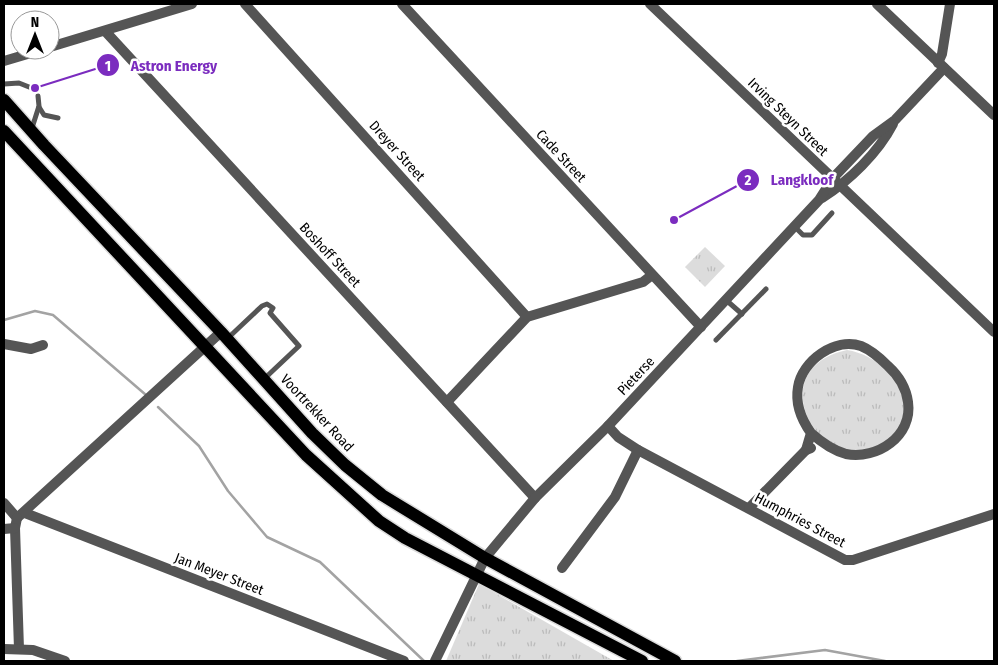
<svg xmlns="http://www.w3.org/2000/svg" width="998" height="665" font-family="'Fira Sans Condensed',sans-serif">
  <style>
    .grass { fill: url(#grass-tufts) }
    .lines { fill: none; stroke-linecap: round; stroke-linejoin: round }
    .stream { stroke: #a3a3a3; stroke-width: 2.5 }
    .primary-casing { stroke: #dbdbdb; stroke-width: 15 }
    .lane { stroke: #555; stroke-width: 5 }
    .street { stroke: #555; stroke-width: 10 }
    .primary { stroke: #000; stroke-width: 12 }
    .labels { text-anchor: middle; dominant-baseline: central; stroke-width: 5; stroke-linejoin: round; paint-order: stroke }
    .street-label { font-size: 14px; fill: #000; stroke: #fff }
    .leader { fill: none; stroke: #7b2cbf; stroke-width: 2 }
    .callout-dot { fill: #7b2cbf; stroke: #fff; stroke-width: 2 }
    .mark-label { font-size: 15px; text-anchor: middle; font-weight: bold; fill: #fff }
    .callout-label { font-size: 15px; text-anchor: middle; font-weight: bold; fill: #7b2cbf; stroke: #fff; stroke-width: 5; stroke-linejoin: round; paint-order: stroke }
  </style>
  <defs>
    <pattern id="grass-tufts" width="24" height="20" patternUnits="userSpaceOnUse" patternTransform="scale(1.25)"><rect width="24" height="20" fill="#dcdcdc"/><path d="M3 7l-1-3M5 7V3M7 7l1-3M15 17l-1-3M17 17v-4M19 17l1-3" fill="none" stroke="#bbb"/></pattern>
  </defs>
  <rect width="100%" height="100%" fill="#fff"/>
  <g class="grass">
    <path d="M705,247L725,266L705,287L685,267Z"/>
    <path d="M847,350C884,356 919,394 897,431C893,438 886,441 879,445C819,478 759,369 847,350Z"/>
    <path d="M479,584L614,661H446Z"/>
  </g>
  <g class="lines">
    <g class="stream">
      <path d="M4,320L35,311L53,315L146,395"/>
      <path d="M158,407L199,446L228,491L267,537L320,562L424,661"/>
      <path d="M737,661L825,650L885,661"/>
    </g>
    <g class="primary-casing">
      <g id="primary">
        <path d="M4,100L44,145L221,332L312,433L345,465L382,495L485,558L675,661"/>
        <path d="M4,131L306,455L379,521L405,538L642,661"/>
      </g>
    </g>
    <g class="lane">
      <path d="M4,84L19,83L29,87"/>
      <path d="M39,107L44,115L58,118"/>
      <path d="M32,128L39,106L38,96"/>
      <path d="M795,227L803,235H812L832,213"/>
      <path d="M726,300L742,314"/>
      <path d="M228,338L262,306L267,304L273,308L270,313L299,346L264,379"/>
      <path d="M716,340L766,289"/>
    </g>
    <g class="street">
      <path d="M245,4L527,317"/>
      <path d="M402,4L701,327"/>
      <path d="M650,4L994,332"/>
      <path d="M877,4L994,115"/>
      <path d="M105,31L535,498"/>
      <path d="M50,47L192,4"/>
      <path d="M4,61L41,50"/>
      <path d="M938,63L942,54L950,4"/>
      <path d="M822,198C849,181 878,153 893,124"/>
      <path d="M4,344L31,349L43,345"/>
      <path d="M447,402L527,317L643,282L652,275"/>
      <path d="M608,426L618,437L638,450L845,560H853L994,514"/>
      <path d="M806,450L811,433C801,419 795,404 798,387C802,361 835,337 861,346C871,350 880,358 888,366C899,376 906,387 908,402C913,436 877,460 846,454C832,450 821,442 811,433"/>
      <path d="M4,503L17,518"/>
      <path d="M749,508L806,450L811,448"/>
      <path d="M25,513L404,661"/>
      <path d="M17,518L221,332"/>
      <path d="M17,518L15,528L19,649"/>
      <path d="M4,529L15,528"/>
      <path d="M562,568L615,497L638,450"/>
      <path d="M4,649L33,650L65,661"/>
      <path d="M435,661L485,558L535,498L608,426L819,200L833,178L873,136L895,120L944,68"/>
    </g>
    <use href="#primary" class="primary"/>
  </g>
  <g class="labels">
    <g class="street-label">
      <text transform="translate(788 117) rotate(44)">Irving Steyn Street</text>
      <text transform="translate(397 151) rotate(48)">Dreyer Street</text>
      <text transform="translate(561 156) rotate(47)">Cade Street</text>
      <text transform="translate(330 255) rotate(47)">Boshoff Street</text>
      <text transform="translate(636 376) rotate(-47)">Pieterse</text>
      <text transform="translate(317 413) rotate(47)">Voortrekker Road</text>
      <text transform="translate(800 520) rotate(28)">Humphries Street</text>
      <text transform="translate(219 574) rotate(21)">Jan Meyer Street</text>
    </g>
  </g>
  <path class="leader" d="M35 88L108 65M674 220L748 180"/>
  <g class="callout-dot">
    <circle cx="35" cy="88" r="5"/>
    <circle cx="674" cy="220" r="5"/>
    <circle cx="108" cy="65" r="12"/>
    <circle cx="748" cy="180" r="12"/>
  </g>
  <g class="mark-label">
    <text x="108" y="71">1</text>
    <text x="748" y="185">2</text>
  </g>
  <g class="callout-label">
    <text x="174" y="71">Astron Energy</text>
    <text x="802" y="185">Langkloof</text>
  </g>
  <rect width="998" height="665" fill="none" stroke="#000000" stroke-width="10"/>
  <g transform="translate(35 35)"><circle r="24" fill="#ffffff" stroke="#999999"/>
  <path d="M0-4L9 19L0 12L-9 19Z" fill="#000000"/>
  <text y="-8" font-size="14" font-weight="bold" text-anchor="middle" fill="#000000">N</text>
  </g>
</svg>
